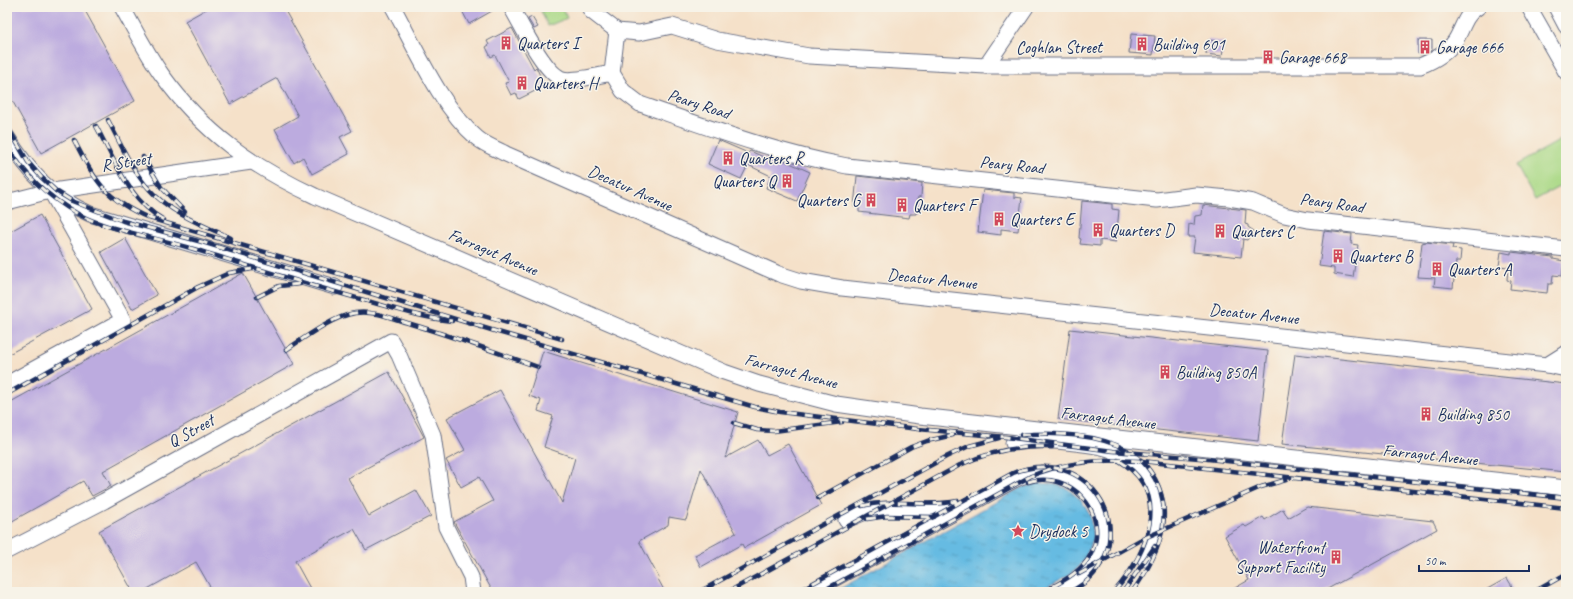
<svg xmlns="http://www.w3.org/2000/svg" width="1573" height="599" font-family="Caveat,sans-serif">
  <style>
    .park { fill: #abd987; stroke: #638472 }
    .water { fill: url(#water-ripples); stroke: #4075a0 }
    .building { fill: #bcabdf }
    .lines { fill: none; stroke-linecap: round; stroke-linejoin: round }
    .minor-casing { stroke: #676d83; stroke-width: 17 }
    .minor { stroke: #fff; stroke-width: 15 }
    .rail-casing { stroke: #1b2f5e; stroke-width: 4.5 }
    .rail { stroke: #f7f3e8; stroke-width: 3; stroke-dasharray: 9; stroke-linecap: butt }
    .labels { text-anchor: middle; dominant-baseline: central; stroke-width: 3; stroke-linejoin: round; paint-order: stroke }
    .poi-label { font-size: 17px; fill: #1b2f5e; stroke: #f7f3e8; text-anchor: start }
    .street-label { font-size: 17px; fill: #1b2f5e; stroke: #f7f3e8 }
  </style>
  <defs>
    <pattern id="water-ripples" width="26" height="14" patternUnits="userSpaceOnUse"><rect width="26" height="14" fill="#66bbe2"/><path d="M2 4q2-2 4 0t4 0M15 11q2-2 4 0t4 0" fill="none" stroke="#5398ba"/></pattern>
  </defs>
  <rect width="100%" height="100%" fill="#f7f3e8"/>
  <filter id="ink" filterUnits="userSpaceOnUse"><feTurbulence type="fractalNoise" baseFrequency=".025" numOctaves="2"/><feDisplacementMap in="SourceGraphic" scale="8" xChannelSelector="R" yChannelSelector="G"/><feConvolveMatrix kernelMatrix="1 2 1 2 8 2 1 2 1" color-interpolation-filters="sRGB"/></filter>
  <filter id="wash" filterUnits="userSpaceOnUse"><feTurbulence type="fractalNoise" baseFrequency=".012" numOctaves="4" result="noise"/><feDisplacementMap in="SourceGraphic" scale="16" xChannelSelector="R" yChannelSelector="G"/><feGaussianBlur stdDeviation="0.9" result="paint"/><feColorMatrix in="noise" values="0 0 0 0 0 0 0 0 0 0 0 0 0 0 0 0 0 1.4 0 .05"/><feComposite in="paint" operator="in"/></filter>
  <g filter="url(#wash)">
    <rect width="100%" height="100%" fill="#f5e1c9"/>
    <g class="park">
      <path d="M549,7H562L567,18L548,26L541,11Z"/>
      <path d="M1566,137V183L1535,200L1516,165Z"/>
    </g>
    <path class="water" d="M1040,483L1058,485L1068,489L1081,500L1090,515L1093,538L1085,559L1079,567L1069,575L1037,592H834L1023,487Z"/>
    <g id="blocks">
      <g class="building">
        <path d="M7,7H83L135,101L41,153L7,91Z"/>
        <path d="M210,7H283L352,131L340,137L349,154L312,174L303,157L294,163L275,129L298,116L277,78L230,104L185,21Z"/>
        <path d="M460,7H499L469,24Z"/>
        <path d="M532,17L538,27L534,29L528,19Z"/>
        <path d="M512,28L534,69L536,67L545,86L519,99L516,93L511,95L505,83L509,82L508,80L495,55L491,57L486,47L489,45L487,41Z"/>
        <path d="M1131,34L1155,36L1153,55L1129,53Z"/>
        <path d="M1208,40L1224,42L1222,56L1206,54Z"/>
        <path d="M1418,40H1432V50L1425,54H1418Z"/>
        <path d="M718,140L748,153L750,151L768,159L769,156L783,160L810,172L797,201L766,188L771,176L748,165L741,179L708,164Z"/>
        <path d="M857,176L922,183L921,197H918L916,214H910L909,218L859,212V207H854Z"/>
        <path d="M983,190L1014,193V197L1022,198L1018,231L1001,229V235L978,232Z"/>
        <path d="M1082,201L1112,204V209L1119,210L1116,242L1100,240V246L1080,244L1081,239L1079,238Z"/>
        <path d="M1203,205L1246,210L1245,224L1248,225V227L1254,231L1247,240L1243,239L1241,257L1193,252L1195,237H1188L1189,224L1194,225L1195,216L1202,215Z"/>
        <path d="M40,215L92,309L7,355V233Z"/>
        <path d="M1324,231L1352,234L1351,244L1358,245L1353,277L1334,274V268L1319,266Z"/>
        <path d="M125,238L157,295L132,309L101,252Z"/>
        <path d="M1426,242L1453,245L1452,249L1461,250L1460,261H1456L1453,288L1434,286L1435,278L1418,277L1422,243Z"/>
        <path d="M1501,252L1511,254V252L1553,257V259L1564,261L1562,276L1553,275L1552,284H1548L1547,293L1510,289L1511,281L1507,280L1508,267L1499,266Z"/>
        <path d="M243,273L294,364L103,471L111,486L92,496L83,481L7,524V404Z"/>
        <path d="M1070,329L1268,351L1258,441L1058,419Z"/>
        <path d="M543,351L738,412L725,458L758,440L767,455L788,444L821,505L744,548L742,544L701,567L695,555L736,533L701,469L686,520L669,517L668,525L639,541L659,578L658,579L665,592H493L454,522L493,501L479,477L461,487L446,460L465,450L447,418L500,390L562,503L575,458L544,447L553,416L538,411L541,400L529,396Z"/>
        <path d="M1295,354L1566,384V472L1282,444Z"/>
        <path d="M389,372L424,437L348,478L369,516L416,490L431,516L366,550L354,529L295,561L312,592H213L196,562L142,592H133L99,531Z"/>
        <path d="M1307,507L1433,521L1437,529L1322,592H1228L1249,580L1225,536L1244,525L1246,527L1263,517L1265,520L1283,509L1288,518Z"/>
        <path d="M1507,578L1513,588L1506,592H1482Z"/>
      </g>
    </g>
  </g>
  <g filter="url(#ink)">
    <use href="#blocks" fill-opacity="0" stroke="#676d83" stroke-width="1"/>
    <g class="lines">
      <g class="minor-casing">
        <g id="minor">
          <path d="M122,7C135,30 147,54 162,75C204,133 251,166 315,196L724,372L759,384L836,404L920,416L1566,488"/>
          <path d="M393,7C416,49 441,107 477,138C485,145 497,149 506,154L779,274L801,281L842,288L1547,365L1566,369"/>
          <path d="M511,7C521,24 543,70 560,78C569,83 601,75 612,73L623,91L640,104C707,127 776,153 847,166L1157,200L1196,195L1229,198L1253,202L1284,215L1308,220L1566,249"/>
          <path d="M589,7L591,11L617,31L612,73"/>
          <path d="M1529,7L1566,72"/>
          <path d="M1556,7L1566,26"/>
          <path d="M617,31L639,33L672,26L717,40L809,56L986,66H1420C1433,61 1447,53 1455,41C1463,29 1464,15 1478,7"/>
          <path d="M986,66L1026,7"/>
          <path d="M7,137C29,173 52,197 90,214L335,287"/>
          <path d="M7,202L46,192L251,162"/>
          <path d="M1547,365L1566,353"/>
          <path d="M7,384L123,320L53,195"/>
          <path d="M1013,443C1034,440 1053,440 1075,443C1090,445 1105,446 1119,453C1146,466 1161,495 1157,524C1155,536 1150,548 1145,559"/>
          <path d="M846,520L868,511L876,510H937L957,508"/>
          <path d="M7,551L104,501L391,341L399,355L433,435L446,527L471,577L473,592"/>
          <path d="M810,592L1014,480C1072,451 1129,516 1091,567C1083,579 1069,585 1057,592"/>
        </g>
      </g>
      <use href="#minor" class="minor"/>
      <g class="rail-casing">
        <g id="rail">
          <path d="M108,120C119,141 133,172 149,189C170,213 202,225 231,238"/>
          <path d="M7,126L28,162L41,177L56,191L72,201L123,221L202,242L498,332L755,407L780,412L918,429L1006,437L1113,451L1199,458L1566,498"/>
          <path d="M96,126C114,159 129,201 164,220"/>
          <path d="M74,140C94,180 106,200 149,218L562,339"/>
          <path d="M7,145C24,175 48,197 78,214C108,230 154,237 187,247C246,265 305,284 364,300C393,308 422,318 452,321"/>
          <path d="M143,157L161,187L185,212"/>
          <path d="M257,297L279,286L300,284"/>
          <path d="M286,350C304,338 334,316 355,313C374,310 394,319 411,324C454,337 496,352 538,367"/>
          <path d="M7,394L198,287L229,273L252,269"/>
          <path d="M734,423L757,430L774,431L842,422"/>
          <path d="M1021,435C1053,432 1098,434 1127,450"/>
          <path d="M1028,482C1070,469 1111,513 1091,554C1081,573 1061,582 1043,592"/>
          <path d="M818,498L911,447L927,441L953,435"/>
          <path d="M862,506C894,498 926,508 958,501"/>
          <path d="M867,519L887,516L934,517"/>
          <path d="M1079,574L1140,540L1261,487L1286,480"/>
          <path d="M699,592L946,457L969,446L999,438"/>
          <path d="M728,592L960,465C989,452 1020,445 1052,447"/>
          <path d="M797,592L1013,473C1085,444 1141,526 1090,578C1084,584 1077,588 1070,592"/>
          <path d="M821,592L1031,476C1065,461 1105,459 1142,461L1566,508"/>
          <path d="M1114,592C1147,554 1174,493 1118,460"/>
          <path d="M1123,592L1155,546"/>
          <path d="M1132,592C1162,552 1181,502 1141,460"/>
          <path d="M1534,592L1566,574"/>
        </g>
      </g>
      <use href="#rail" class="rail"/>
    </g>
  </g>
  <defs>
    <g id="building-bare" transform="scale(1.08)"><path d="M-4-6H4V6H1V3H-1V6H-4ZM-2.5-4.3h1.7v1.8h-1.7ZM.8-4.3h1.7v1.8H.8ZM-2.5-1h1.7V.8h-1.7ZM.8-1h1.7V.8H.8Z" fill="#d1495b" stroke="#f7f3e8" stroke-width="2.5" paint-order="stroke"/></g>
    <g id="sight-bare" transform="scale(1.08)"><path d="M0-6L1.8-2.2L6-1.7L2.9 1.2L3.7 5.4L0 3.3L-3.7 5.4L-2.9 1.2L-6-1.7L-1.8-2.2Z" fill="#d1495b" stroke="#f7f3e8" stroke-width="2.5" paint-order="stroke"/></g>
  </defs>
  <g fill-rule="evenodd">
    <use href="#building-bare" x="506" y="43"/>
    <use href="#building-bare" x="1142" y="44"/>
    <use href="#building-bare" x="1425" y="47"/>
    <use href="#building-bare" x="1268" y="57"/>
    <use href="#building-bare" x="522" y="83"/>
    <use href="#building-bare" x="728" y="158"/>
    <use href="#building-bare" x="787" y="181"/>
    <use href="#building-bare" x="871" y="200"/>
    <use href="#building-bare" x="902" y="205"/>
    <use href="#building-bare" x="999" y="219"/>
    <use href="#building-bare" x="1098" y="230"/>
    <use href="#building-bare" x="1220" y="231"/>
    <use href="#building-bare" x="1338" y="256"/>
    <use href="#building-bare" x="1437" y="269"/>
    <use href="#building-bare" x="1165" y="372"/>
    <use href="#building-bare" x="1426" y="414"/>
    <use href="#sight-bare" x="1018" y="531"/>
    <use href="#building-bare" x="1336" y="557"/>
  </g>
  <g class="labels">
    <g class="poi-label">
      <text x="517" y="43">Quarters I</text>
      <text x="1153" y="44">Building 601</text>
      <text x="1436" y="47">Garage 666</text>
      <text x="1279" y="57">Garage 668</text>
      <text x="533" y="83">Quarters H</text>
      <text x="739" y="158">Quarters R</text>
      <text x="776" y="181" text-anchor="end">Quarters Q</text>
      <text x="860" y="200" text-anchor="end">Quarters G</text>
      <text x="913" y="205">Quarters F</text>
      <text x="1010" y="219">Quarters E</text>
      <text x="1109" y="230">Quarters D</text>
      <text x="1231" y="231">Quarters C</text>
      <text x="1349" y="256">Quarters B</text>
      <text x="1448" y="269">Quarters A</text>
      <text x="1176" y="372">Building 850A</text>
      <text x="1437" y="414">Building 850</text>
      <text x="1029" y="531">Drydock 5</text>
      <text x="1325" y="547" text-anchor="end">Waterfront<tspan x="1325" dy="20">Support Facility</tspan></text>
    </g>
    <g class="street-label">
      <text x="1059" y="47">Coghlan Street</text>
      <text transform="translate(699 104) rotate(18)">Peary Road</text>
      <text transform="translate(126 162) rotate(-9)">R Street</text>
      <text transform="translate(1012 165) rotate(6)">Peary Road</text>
      <text transform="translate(630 188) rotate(24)">Decatur Avenue</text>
      <text transform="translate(1332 203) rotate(8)">Peary Road</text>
      <text transform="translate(493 252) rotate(23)">Farragut Avenue</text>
      <text transform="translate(932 279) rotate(6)">Decatur Avenue</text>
      <text transform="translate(1254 314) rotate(6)">Decatur Avenue</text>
      <text transform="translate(791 371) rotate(15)">Farragut Avenue</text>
      <text transform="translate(1108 418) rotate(7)">Farragut Avenue</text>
      <text transform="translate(191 431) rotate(-29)">Q Street</text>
      <text transform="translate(1430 455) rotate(6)">Farragut Avenue</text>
    </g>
  </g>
  <rect width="1573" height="599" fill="none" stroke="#f7f3e8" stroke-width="24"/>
  <path d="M1419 565v6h110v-6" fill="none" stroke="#1b2f5e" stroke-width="2"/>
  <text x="1425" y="565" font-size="12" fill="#1b2f5e" stroke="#f7f3e8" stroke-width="3" paint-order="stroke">50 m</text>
</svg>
